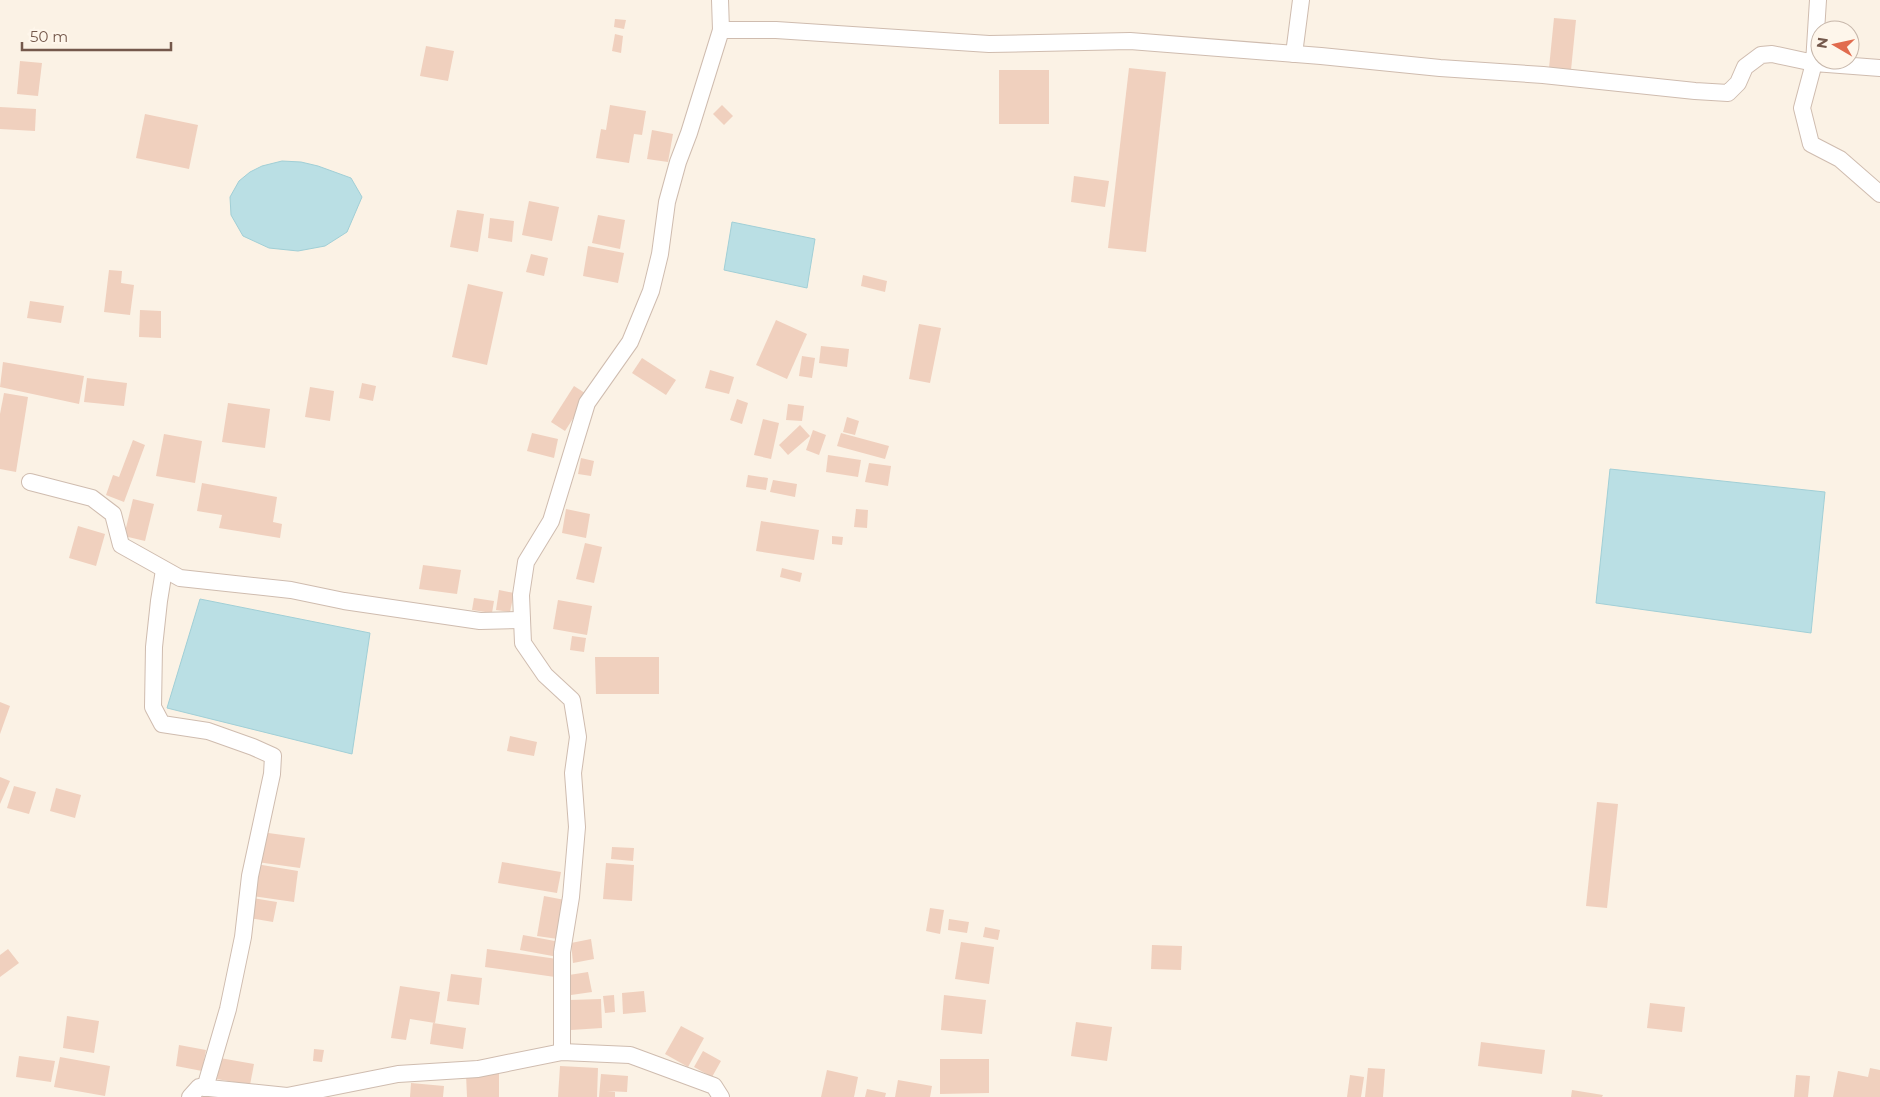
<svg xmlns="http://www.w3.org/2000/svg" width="1880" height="1097" font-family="Montserrat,sans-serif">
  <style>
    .water { fill: #badfe4; stroke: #a1cfd6 }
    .building { fill: #f0d0be }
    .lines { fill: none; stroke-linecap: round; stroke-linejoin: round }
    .street-casing { stroke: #cfbcaf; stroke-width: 18 }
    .street { stroke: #fff; stroke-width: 16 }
  </style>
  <rect width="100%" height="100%" fill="#fbf2e5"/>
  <g class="water">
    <path d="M282,161L301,162L318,166L351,178L362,197L347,232L325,246L298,251L269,248L243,236L231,215L230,197L239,181L250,172L262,166Z"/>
    <path d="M732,222L815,239L807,288L724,270Z"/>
    <path d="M1610,469L1825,492L1811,633L1596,603Z"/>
    <path d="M200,599L370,633L352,754L167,708Z"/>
  </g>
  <g class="building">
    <path d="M1554,18L1576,20L1571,70L1549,68Z"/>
    <path d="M615,19L626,20L624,29L614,27Z"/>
    <path d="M615,34L623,36L621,53L612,51Z"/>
    <path d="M426,46L454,51L448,81L420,76Z"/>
    <path d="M20,61L42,63L38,96L17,94Z"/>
    <path d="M1129,68L1166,72L1146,252L1108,248Z"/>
    <rect x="999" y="70" width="50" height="54"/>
    <path d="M610,105L646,111L642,135L634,134L629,163L596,158L601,129L606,130Z"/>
    <path d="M722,105L733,116L724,125L713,114Z"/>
    <path d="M0,107L36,109L35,131L0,129Z"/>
    <path d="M145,114L198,125L189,169L136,158Z"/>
    <path d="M652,130L673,134L668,162L647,159Z"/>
    <path d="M1074,176L1109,181L1105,207L1071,202Z"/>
    <path d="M529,201L559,207L552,241L522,235Z"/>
    <path d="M457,210L484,214L478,252L450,247Z"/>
    <path d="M598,215L625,220L620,249L592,243Z"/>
    <path d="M490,218L514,221L512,242L488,238Z"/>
    <path d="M588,246L624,253L618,283L583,276Z"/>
    <path d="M531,254L548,258L544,276L526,272Z"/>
    <path d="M109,270L122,271L121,283L134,285L130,315L104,312Z"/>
    <path d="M863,275L887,281L885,292L861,286Z"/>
    <path d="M468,284L503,292L487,365L452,357Z"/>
    <path d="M30,301L64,306L61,323L27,318Z"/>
    <path d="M140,310L161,311V338L139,337Z"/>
    <path d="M776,320L807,334L787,379L756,365Z"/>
    <path d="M919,324L941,328L930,383L909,379Z"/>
    <path d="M821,346L849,349L847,367L819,363Z"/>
    <path d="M802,356L815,358L812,378L799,376Z"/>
    <path d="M642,358L676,380L666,395L632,373Z"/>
    <path d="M3,362L84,376L79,404L0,387Z"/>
    <path d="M710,370L734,377L729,394L705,388Z"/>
    <path d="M87,378L127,383L124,406L84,402Z"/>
    <path d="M362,383L376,386L373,401L359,398Z"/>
    <path d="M574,386L588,395L565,431L551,422Z"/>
    <path d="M310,387L334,391L330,421L305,417Z"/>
    <path d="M4,393L28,397L16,472L0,469V414Z"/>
    <path d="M737,399L748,403L742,424L730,420Z"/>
    <path d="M228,403L270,409L265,448L222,442Z"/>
    <path d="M788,404L804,406L802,421L786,420Z"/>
    <path d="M847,417L859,421L855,435L843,432Z"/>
    <path d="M763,419L779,423L771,459L754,455Z"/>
    <path d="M800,425L810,436L788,455L779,445Z"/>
    <path d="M813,430L826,435L819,455L806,450Z"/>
    <path d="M532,433L558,439L554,458L527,451Z"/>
    <path d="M841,433L889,446L885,459L837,446Z"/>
    <path d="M164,434L202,441L195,483L156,476Z"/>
    <path d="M133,440L145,445L124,502L106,495L113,475L119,477Z"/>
    <path d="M828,455L861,460L858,477L826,472Z"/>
    <path d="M581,458L594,461L591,476L578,474Z"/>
    <path d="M869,463L891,466L888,486L865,482Z"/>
    <path d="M748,475L768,478L766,490L746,487Z"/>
    <path d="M773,480L797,484L795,497L770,492Z"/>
    <path d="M202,483L277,497L273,522L282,524L280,538L219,528L222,515L197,511Z"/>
    <path d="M133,499L154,504L145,541L124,536Z"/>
    <path d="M566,509L590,514L586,538L562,533Z"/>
    <path d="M856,509L868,510L867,528L854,527Z"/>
    <path d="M761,521L819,530L814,560L756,551Z"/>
    <path d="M78,526L105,534L96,566L69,558Z"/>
    <path d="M832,536L843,537L842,545L832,544Z"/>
    <path d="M585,543L602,547L594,583L576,579Z"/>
    <path d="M423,565L461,570L457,594L419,589Z"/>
    <path d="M782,568L802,573L800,582L780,577Z"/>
    <path d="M499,590L514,593L510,612L496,610Z"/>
    <path d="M474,598L494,601L492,613L472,610Z"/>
    <path d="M558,600L592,606L587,635L553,629Z"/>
    <path d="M572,636L586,638L584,652L570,650Z"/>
    <path d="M595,657H659V694H596Z"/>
    <path d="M0,702L10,706L0,734Z"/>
    <path d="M510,736L537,742L534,756L507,751Z"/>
    <path d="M0,777L10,781L0,804Z"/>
    <path d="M14,786L36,792L29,814L7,808Z"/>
    <path d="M56,788L81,795L75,818L50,811Z"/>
    <path d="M1597,802L1618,804L1607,908L1586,906Z"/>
    <path d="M261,832L305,838L300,868L257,862Z"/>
    <path d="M612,847L634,848L633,861L611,859Z"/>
    <path d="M502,862L561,872L557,893L498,883Z"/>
    <path d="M606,863L634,865L632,901L603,899Z"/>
    <path d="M256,864L298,871L294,902L252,896Z"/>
    <path d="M544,896L565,900L558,939L537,936Z"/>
    <path d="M253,898L277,902L273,922L249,918Z"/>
    <path d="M930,908L944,910L940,934L926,931Z"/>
    <path d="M949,919L969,922L967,933L948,930Z"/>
    <path d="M985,927L1000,930L998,940L983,937Z"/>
    <path d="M523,935L560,942L558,957L520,950Z"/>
    <path d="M591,939L594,959L573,963L571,943Z"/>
    <path d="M961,942L994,947L989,984L955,979Z"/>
    <path d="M1152,945L1182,946L1181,970L1151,969Z"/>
    <path d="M8,949L19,963L0,977V955Z"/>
    <path d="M487,949L557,959L555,977L485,967Z"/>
    <path d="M588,972L592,992L571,995L569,975Z"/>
    <path d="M451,974L482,978L479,1005L447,1001Z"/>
    <path d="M400,986L440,992L435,1023L410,1019L406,1040L391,1038Z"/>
    <path d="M644,991L646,1012L623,1014L622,993Z"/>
    <path d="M614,995L615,1012L605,1013L603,996Z"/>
    <path d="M944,995L986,1000L982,1034L941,1030Z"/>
    <path d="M601,999L602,1028L571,1030L569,1000Z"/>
    <path d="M1650,1003L1685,1007L1682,1032L1647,1028Z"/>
    <path d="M67,1016L99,1021L94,1053L63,1048Z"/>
    <path d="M1076,1022L1112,1027L1107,1061L1071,1056Z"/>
    <path d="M433,1023L466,1028L463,1049L430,1044Z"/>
    <path d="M681,1026L704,1038L688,1067L665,1054Z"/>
    <path d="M1481,1042L1545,1050L1542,1074L1478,1066Z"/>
    <path d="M179,1045L206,1050L202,1071L176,1066Z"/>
    <path d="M314,1049L324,1050L322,1062L313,1061Z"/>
    <path d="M703,1051L721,1061L712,1077L694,1067Z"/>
    <path d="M19,1056L55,1061L51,1082L16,1077Z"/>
    <path d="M60,1057L110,1066L105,1096L54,1087Z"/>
    <path d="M220,1058L254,1064L250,1085L217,1079Z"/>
    <path d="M940,1059H989V1093L940,1094Z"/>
    <path d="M560,1066L598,1068L597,1097H558Z"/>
    <path d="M1368,1068L1385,1069L1383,1097H1365Z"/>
    <path d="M1870,1068L1880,1070V1097H1833L1838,1071L1868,1077Z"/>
    <path d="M827,1070L858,1077L854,1097H821Z"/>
    <path d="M499,1073V1097H467L466,1074Z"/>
    <path d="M601,1074L628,1076L627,1092L607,1091L615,1092V1097H599Z"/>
    <path d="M1350,1075L1364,1077L1361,1097H1347Z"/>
    <path d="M1796,1075L1810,1076L1808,1097H1794Z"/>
    <path d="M898,1080L932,1086L930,1097H895Z"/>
    <path d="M411,1083L444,1086L443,1097H410Z"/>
    <path d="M867,1089L886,1093L885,1097H865Z"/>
    <path d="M1572,1090L1603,1095L1602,1097H1571Z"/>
  </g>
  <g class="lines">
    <g class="street-casing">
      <g id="street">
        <path d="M720,0L721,30H776L989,44L1130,41L1321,56L1440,68L1543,75L1695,91L1728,93L1738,83L1745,67L1761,55L1772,54L1814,63L1818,0"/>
        <path d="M1294,54L1301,0"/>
        <path d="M1880,68L1814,63L1802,108L1811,144L1840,159L1880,194"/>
        <path d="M30,482L92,498L113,514L121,545L180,578L291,590L344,601L480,621L522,620"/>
        <path d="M164,570L159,601L154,647L153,707L162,724L208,731L253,747L273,756L272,774L250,876L243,937L228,1009L205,1088"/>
        <path d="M562,1052V952L571,897L577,827L573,773L578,737L572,700L545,675L523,643L521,595L526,562L551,521L587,403L630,342L651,291L660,254L667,202L678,162L689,133L721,30"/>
        <path d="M190,1097L199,1087L287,1096L398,1074L478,1069L562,1052L630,1055L714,1086L721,1097"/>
      </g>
    </g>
    <use href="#street" class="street"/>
  </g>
  <g transform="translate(1835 45) rotate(279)"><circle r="24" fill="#fef6eb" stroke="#c7b7ab"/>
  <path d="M0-4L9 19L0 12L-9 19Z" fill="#e16b4e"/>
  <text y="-8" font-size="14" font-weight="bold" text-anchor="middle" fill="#74584b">N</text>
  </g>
  <path d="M22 42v8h149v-8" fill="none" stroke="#74584b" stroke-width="2.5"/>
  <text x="30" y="42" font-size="15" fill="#74584b" stroke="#fef6eb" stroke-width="4" paint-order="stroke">50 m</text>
</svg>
